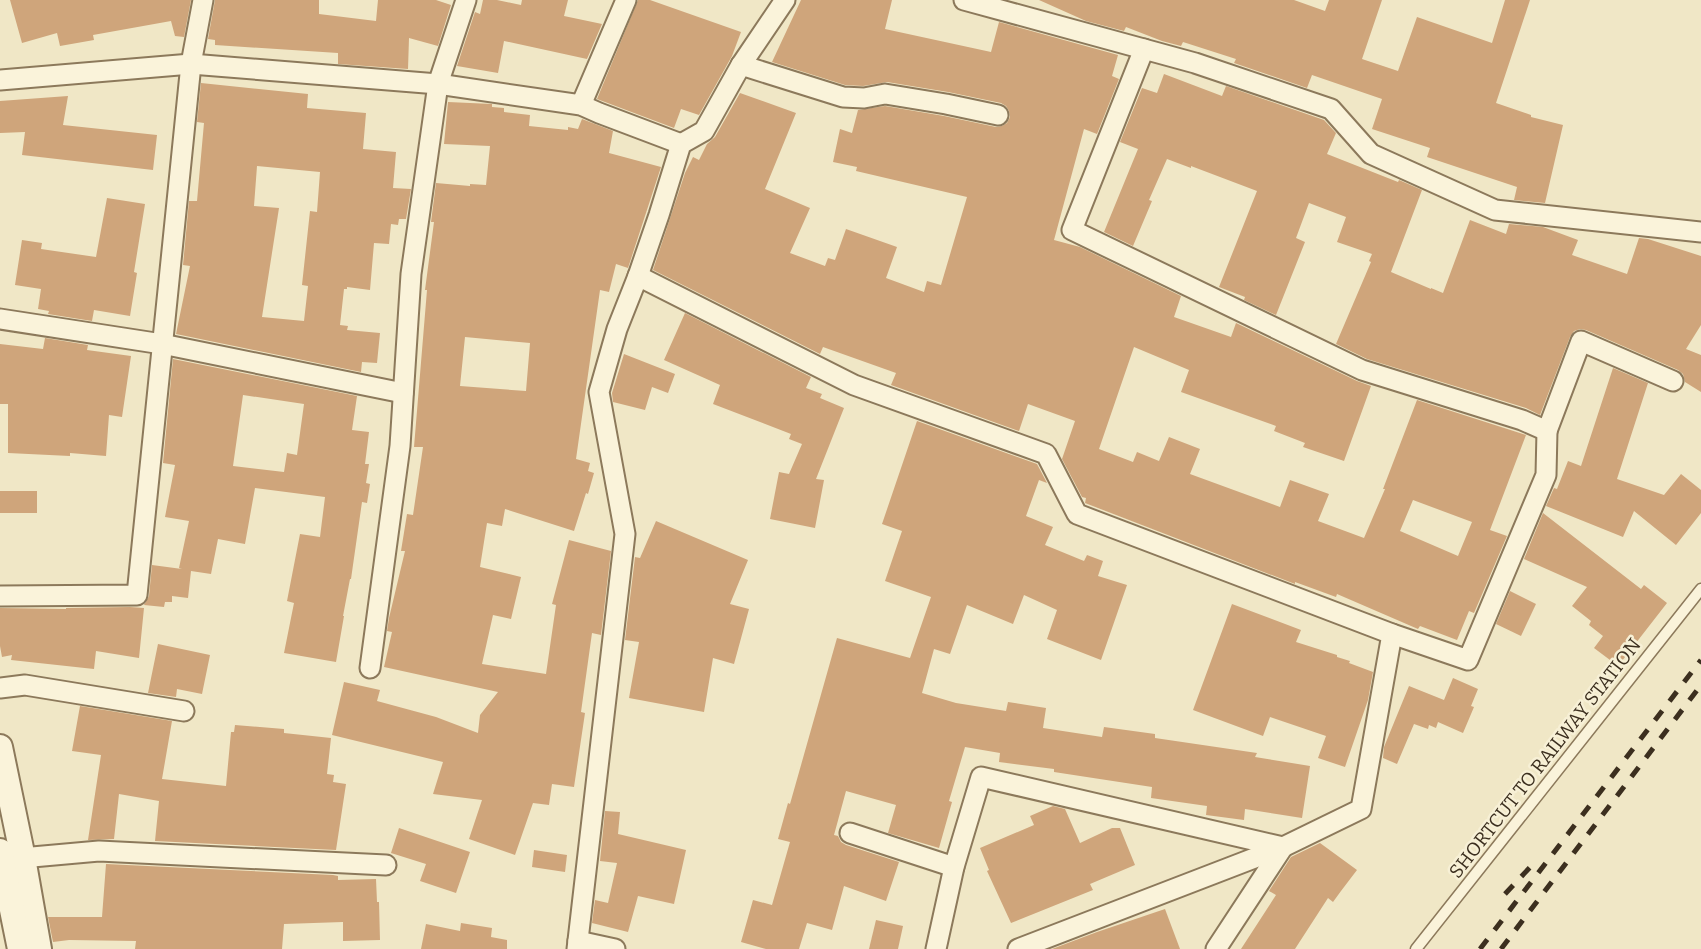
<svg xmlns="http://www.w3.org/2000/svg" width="1701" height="949" font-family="Bitter,serif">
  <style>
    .building { fill: #cfa57b; fill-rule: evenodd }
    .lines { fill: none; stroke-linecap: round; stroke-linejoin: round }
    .service-casing { stroke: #8c795b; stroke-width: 13 }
    .minor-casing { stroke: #8c795b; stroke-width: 23 }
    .tertiary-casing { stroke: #8c795b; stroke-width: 28 }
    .service { stroke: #faf3da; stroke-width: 10 }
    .minor { stroke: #faf3da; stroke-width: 19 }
    .tertiary { stroke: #faf3da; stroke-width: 24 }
    .rail { stroke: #3c2f1f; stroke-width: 5; stroke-dasharray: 12 12; stroke-linecap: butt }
    .labels { text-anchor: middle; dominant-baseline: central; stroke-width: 5; stroke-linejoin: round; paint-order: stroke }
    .street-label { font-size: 19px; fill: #3c2f1f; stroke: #f7f0d6 }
  </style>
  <rect width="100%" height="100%" fill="#f0e7c6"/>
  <g class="building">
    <path d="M10,0H191L184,37L175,36L171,21L93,35L94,40L60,46L57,33L22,43Z"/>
    <path d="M215,0H319V14L376,21L378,0H436L451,5L438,46L409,38L408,69L338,64V53L215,45V40L208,39Z"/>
    <path d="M483,0H497L521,5L522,0H568L564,16L602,24L587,59L504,41L498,73L457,66L475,12L480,14Z"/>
    <path d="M638,0H650L741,32L732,56L699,115L681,109L674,128L597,99Z"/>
    <path d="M801,0H892L885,29L991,52L999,22L1118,55L1112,76L1119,79L1097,134L1084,129L1054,240L1080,247L1181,296L1174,317L1231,337L1236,323L1357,381L1371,386L1344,461L1303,447L1305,443L1274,431L1276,426L1181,392L1189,370L1134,347L1099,449L1133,462L1137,452L1159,461L1169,437L1200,449L1190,474L1280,507L1290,480L1329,494L1318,521L1364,538L1385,489H1383L1417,400L1526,435L1490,530L1507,536L1474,613L1469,611L1457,640L1420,626L1418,629L1337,594L1336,597L1295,582V584L1085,503L1086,498L1082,497L1062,459L1075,421L1028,404L1019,431L891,385L896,373L823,347L820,354L653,270L685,173L693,157L699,160L707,144L715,137L740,93L796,113L765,189L810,208L790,253L825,266L828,258L835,260L846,229L897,247L886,278L924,292L927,281L941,285L967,197L856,171L857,167L833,162L840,129L852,133L858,110L885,106L944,116L996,127L1002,126L1007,123L1010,117L1009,111L1006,106L1001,103L948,92L887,82L863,86L845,85L772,62ZM1413,500L1472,522L1458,556L1400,531Z"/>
    <path d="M1039,0H1294L1325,11L1329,0H1382L1362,59L1398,71L1417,17L1492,43L1505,0H1530L1496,103L1531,115V117L1563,125L1545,203L1514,200L1517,187L1427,157L1430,148L1372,129L1382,99L1312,75L1307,88L1234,63L1236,59L1183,42L1181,46L1162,41L1126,27L1124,31L1086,21Z"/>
    <path d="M1164,74L1222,96L1226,86L1324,120L1336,133L1327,154L1398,182L1399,180L1422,190L1391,272L1431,289V288L1443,293L1470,220L1506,234L1509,224L1543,227L1578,240L1572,255L1627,274L1639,238L1648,239L1701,256V325L1686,349L1701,355V392L1685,382L1683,374L1678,370L1586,330L1580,329L1574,331L1570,337L1540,415L1526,408L1367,359L1336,344L1371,262L1369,261L1372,254L1337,242L1346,217L1309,203L1296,238L1305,242L1276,315L1244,300L1245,297L1219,287L1257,191L1191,166V168L1167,159L1149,200L1152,201L1133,246L1104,232L1138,149L1120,142L1142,88L1157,93Z"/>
    <path d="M201,83L308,94L307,108L366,113L363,149L396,152L393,188L411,189L406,219H399L398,225L391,224L389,244L374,243L370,290L347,287V289H344L340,325L348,326L347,330L380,333L377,363L362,362L361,372L176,334L190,266L183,265L189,201H197L204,123L197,122ZM257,166L320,172L317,212L310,211L302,285L308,286L304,321L262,317L279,208L254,206Z"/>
    <path d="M68,96L63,125L157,135L153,170L22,155L25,132L0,133V101Z"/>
    <path d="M448,102L492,104V107L504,108V112L530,115L529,126L568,130V127L578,129L582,119L613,131L609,153L661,167L628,268L616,264L609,292L600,290L576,459L590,463L588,471L594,473L588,494L586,493L574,531L505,509L502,526L487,523L480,567L521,577L511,619L493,615L482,664L546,674L556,605L552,604L569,540L611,551L601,635L592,633L581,712L585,713L574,787L552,784L549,805L533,803L515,855L469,839L482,800L433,794L443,762L332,735L344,682L380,690L377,701L436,717L478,733L480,715L498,692L384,667L392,632L387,631L389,618L405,551H401L407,514L413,515L423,447H414L427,290H425L434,222H431L436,183L470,186V184L486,185L490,146L444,144ZM465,337L530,343L526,391L460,386Z"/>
    <path d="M107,198L145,204L134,272L137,273L130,316L94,310L92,321L48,314L49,311L38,309L41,289L15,285L22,240L42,243L41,249L96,257Z"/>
    <path d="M685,313L811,377L806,388L822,394L820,398L844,408L816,479L824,480L815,528L770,519L779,472L789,474L802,444L789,439L791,434L713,404L720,385L664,360Z"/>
    <path d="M45,338L88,345L87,350L131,356L122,417L109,415L106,456L70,453V456L8,453V404H0V344L43,349Z"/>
    <path d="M624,354L675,374L668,393L652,387L645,410L613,402L612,393Z"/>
    <path d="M173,359L357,396L352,430L369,432L365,464H369L366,483L370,484L367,503L362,502L351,579H350L343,616H344L336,662L284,653L294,603L287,601L300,534L320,537L325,497L255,488L245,544L218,539L211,574L191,571L188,598L172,596V602H165L164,607L144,605L149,596L152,565L182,569L179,568L189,521L165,517L175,465L163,463ZM243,395L304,404L297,455L287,453L284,472L233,466Z"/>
    <path d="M1613,368L1648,383L1617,479L1664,495L1681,474L1701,490V513L1676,545L1634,511L1623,537L1546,506L1554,488L1557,489L1568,461L1581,466Z"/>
    <path d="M917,421L1037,464L1047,483L1039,480L1026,516L1053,527L1045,545L1084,561L1087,555L1103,561L1098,576L1127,585L1101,660L1047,639L1057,610L1024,595L1013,624L967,605L950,654L934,649L922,693L956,703L1006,711L1008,702L1046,708L1043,728L1102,737L1104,727L1155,734V738L1257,753L1255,757L1310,766L1302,818L1245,809L1244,820L1206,815L1207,806L1151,798L1152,787L1054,772V769L999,762L1000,753L965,747L949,801L952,802L939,848L888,833L896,805L846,791L834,835L838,836L841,842L846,845L899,862L886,901L844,886L832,930L807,923L799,949H766L741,942L753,900L772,905L790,842L778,839L788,803L790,804L837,638L910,658L931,597L885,581L902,531L882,524Z"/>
    <rect x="0" y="491" width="37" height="22"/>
    <path d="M1543,513L1641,589L1644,585L1667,603L1618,666L1594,648L1603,636L1589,625L1591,621L1572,606L1587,587L1524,559Z"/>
    <path d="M656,521L748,560L730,604L749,609L734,664L713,658L704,712L629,698L639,642L625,640L635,557L640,558Z"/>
    <path d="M1510,591L1536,604L1521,636L1496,624Z"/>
    <path d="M1232,604L1301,630L1296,642L1337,655V657L1350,661L1349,663L1373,672L1368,700L1345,767L1318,758L1326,736L1270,717L1263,736L1193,710Z"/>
    <path d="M130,607L144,608L139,658L96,651L94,669L11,660L12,655L2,657L0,646V608L66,609V608Z"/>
    <path d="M158,644L210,655L202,694L177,689L176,697L148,693Z"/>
    <path d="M1453,678L1478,689L1471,706L1474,707L1463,733L1438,722L1436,728L1429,725L1428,729L1414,724L1397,764L1383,758L1384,747L1409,686L1444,700Z"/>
    <path d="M80,706L172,721L162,779L226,786L231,732H234L235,725L284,729V733L331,738L327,774L334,775L333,782L346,784L336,850L155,841L159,801L119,794L114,839L88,840L101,755L72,751Z"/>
    <path d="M1053,806L1065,809L1080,843L1112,828H1120L1135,865L1090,884L1093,890L1011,923L987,871L989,870L980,848L1034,825L1030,816Z"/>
    <path d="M605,811L620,812L618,834L686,850L674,904L638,896L628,932L592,923L595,900L608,903L617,863L600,861Z"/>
    <path d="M399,828L470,852L456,893L420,881L426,864L391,853Z"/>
    <path d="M1320,843L1357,870L1341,891L1333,902L1328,898L1295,949H1241L1276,895L1269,891L1291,857Z"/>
    <path d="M534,850L567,855L565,872L532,867Z"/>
    <path d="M106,864L333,875L338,876V880L376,879L377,902H379L380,940L343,941V922L284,924L282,949H135L136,941L69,940L53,942L48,917H102Z"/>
    <path d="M1165,909L1180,949H1052L1097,932Z"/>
    <path d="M876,920L903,926L898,949H869Z"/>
    <path d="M461,923L492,928L491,937L507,940V949H421L426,924L460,931Z"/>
  </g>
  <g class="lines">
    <g class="service-casing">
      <path id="service" d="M1416,949L1701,589"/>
    </g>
    <g class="minor-casing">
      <g id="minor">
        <path d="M964,0L1195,63L1331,109L1371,154L1495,210L1701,232"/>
        <path d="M1144,49L1072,230L1362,370L1522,420L1547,431L1581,341L1673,381"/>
        <path d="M741,65L843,97L864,98L885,94L946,104L998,115"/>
        <path d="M0,80L191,64L438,84L581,105L599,113L681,144"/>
        <path d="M581,105L626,0"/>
        <path d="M638,276L854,385L1046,454L1077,514L1392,634L1361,809L1283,847L1018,949"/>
        <path d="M0,319L162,344L403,393"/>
        <path d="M0,596L137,595L191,64L203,0"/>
        <path d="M1392,634L1468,660L1546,475L1547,431"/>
        <path d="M370,668L400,446L411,274L438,84L466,0"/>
        <path d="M0,688L25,685L184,711"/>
        <path d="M850,833L954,867"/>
        <path d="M10,859L99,851L386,865"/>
        <path d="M578,941L615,949"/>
        <path d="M577,949L625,534L599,392L617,329L638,276L659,215L681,144L704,131L741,65L785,0"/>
        <path d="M936,949L954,867L981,777L1283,847L1216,949"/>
      </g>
    </g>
    <g class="tertiary-casing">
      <g id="tertiary">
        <path d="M0,747L23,858L39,949"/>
        <path d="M0,851L20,949"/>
      </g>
    </g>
    <use href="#service" class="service"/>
    <use href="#minor" class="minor"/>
    <use href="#tertiary" class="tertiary"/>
    <g class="rail">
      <path d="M1505,894L1534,863"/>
      <path d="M1480,949L1701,660"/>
      <path d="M1501,949L1701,685"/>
    </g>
  </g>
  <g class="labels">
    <g class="street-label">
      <text transform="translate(1545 758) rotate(-52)">SHORTCUT TO RAILWAY STATION</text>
    </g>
  </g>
</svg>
